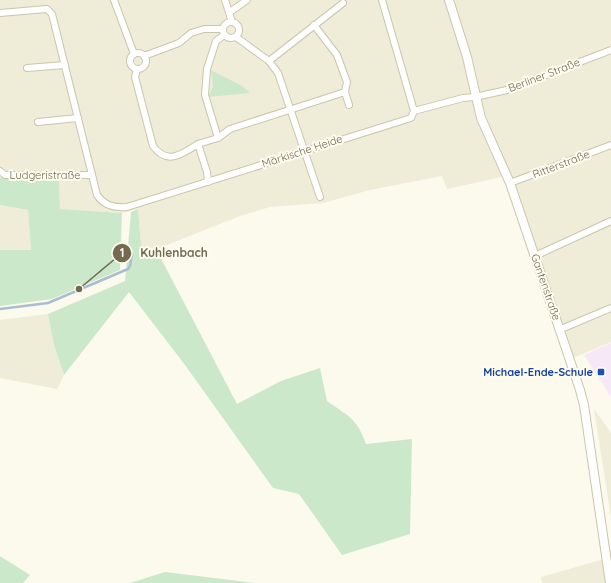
<svg xmlns="http://www.w3.org/2000/svg" width="611" height="583" font-family="Quicksand,sans-serif">
  <style>
    .residential { fill: #efedd8 }
    .education { fill: #f7e8f8 }
    .green { fill: #cce8cb }
    .lines { fill: none; stroke-linecap: round; stroke-linejoin: round }
    .stream { stroke: #a9bed4; stroke-width: 2.5 }
    .minor-casing { stroke: #cac5af; stroke-width: 8 }
    .tertiary-casing { stroke: #cac5af; stroke-width: 10 }
    .minor { stroke: #fff; stroke-width: 6 }
    .tertiary { stroke: #fff; stroke-width: 8 }
    .transit-dot { fill: #1a4fb4; stroke: #fefdf2; stroke-width: 1.5 }
    .labels { text-anchor: middle; dominant-baseline: central; stroke-width: 4; stroke-linejoin: round; paint-order: stroke }
    .street-label { font-size: 11px; fill: #746a50; stroke: #fefdf2 }
    .transit-label { font-size: 11px; font-weight: bold; fill: #164399; stroke: #fefdf2; text-anchor: end }
    .leader { fill: none; stroke: #746a50; stroke-width: 1.5 }
    .callout-dot { fill: #746a50; stroke: #fefdf2; stroke-width: 1.5 }
    .mark-label { font-size: 12px; text-anchor: middle; font-weight: bold; fill: #fff }
    .callout-label { font-size: 12px; text-anchor: middle; font-weight: bold; fill: #746a50; stroke: #fefdf2; stroke-width: 4; stroke-linejoin: round; paint-order: stroke }
  </style>
  <rect width="100%" height="100%" fill="#fbfaec"/>
  <g class="residential">
    <path d="M0,0H611V342L573,358L502,177L447,189L442,176L370,190L323,203L270,207L240,216L142,255L138,209L122,213L60,209L59,179L0,178Z"/>
    <path d="M0,205L28,210L31,250H0Z"/>
    <path d="M48,314L54,345L64,375L57,389L0,378V320Z"/>
    <path d="M594,409L611,433V518Z"/>
    <path d="M611,557V583H542L541,577Z"/>
  </g>
  <path class="education" d="M611,343V397L584,355Z"/>
  <g class="green">
    <path d="M211,70L242,86L250,93L208,97L213,86Z"/>
    <path d="M0,178L59,179L60,209L122,213L120,270L52,299L0,306V250H31L28,210L0,205Z"/>
    <path d="M138,209L142,255L156,249L237,404L281,381L320,368L327,401C348,416 357,418 366,444L412,439L410,534L342,555L299,494L273,488L185,365L129,292L64,375L54,345L48,314L125,281L131,212Z"/>
    <path d="M0,556L30,575L23,583H0Z"/>
    <path d="M165,572L255,583H130Z"/>
  </g>
  <g class="lines">
    <path class="stream" d="M0,309L48,303L128,269L130,266L132,254"/>
    <g class="minor-casing">
      <g id="minor">
        <path d="M114,0L134,54"/>
        <path d="M225,0L232,22"/>
        <path d="M382,0L414,111"/>
        <path d="M230,12L247,0"/>
        <path d="M0,13L47,9L52,14L97,195C104,206 115,208 127,207L411,118L414,111L463,98L475,97L507,90L611,50"/>
        <circle cx="231" cy="30" r="8"/>
        <path d="M314,25L337,55L347,82L345,92L349,105"/>
        <path d="M236,37L269,61L278,73L320,197"/>
        <circle cx="138" cy="61" r="8"/>
        <path d="M144,56L179,43L191,33L204,29H223"/>
        <path d="M269,61L343,3"/>
        <path d="M27,68L65,65"/>
        <path d="M137,69L135,77L153,146C167,165 181,155 198,144L207,172L208,182"/>
        <path d="M38,122L78,118"/>
        <path d="M218,138L205,95L207,69L216,41L224,35"/>
        <path d="M198,144L218,138L230,129L345,92"/>
        <path d="M0,171L5,175H92"/>
        <path d="M510,183L611,145"/>
        <path d="M535,256L611,221"/>
        <path d="M561,329L611,308"/>
      </g>
    </g>
    <g class="tertiary-casing">
      <path id="tertiary" d="M449,0L467,57L481,118L510,183L580,390L584,405L610,583"/>
    </g>
    <use href="#minor" class="minor"/>
    <use href="#tertiary" class="tertiary"/>
  </g>
  <rect class="transit-dot" x="597" y="368" width="8" height="8" rx="2"/>
  <g class="labels">
    <g class="street-label">
      <text transform="translate(544 75) rotate(-21)">Berliner Straße</text>
      <text transform="translate(302 151) rotate(-18)">Märkische Heide</text>
      <text transform="translate(561 164) rotate(-21)">Ritterstraße</text>
      <text x="45" y="175">Ludgeristraße</text>
      <text transform="translate(546 287) rotate(71)">Gantenstraße</text>
    </g>
    <g class="transit-label">
      <text x="593" y="372">Michael-Ende-Schule</text>
    </g>
  </g>
  <path class="leader" d="M79 289L122 253"/>
  <g class="callout-dot">
    <circle cx="79" cy="289" r="4"/>
    <circle cx="122" cy="253" r="10"/>
  </g>
  <g class="mark-label">
    <text x="122" y="257">1</text>
  </g>
  <g class="callout-label">
    <text x="174" y="257">Kuhlenbach</text>
  </g>
</svg>
